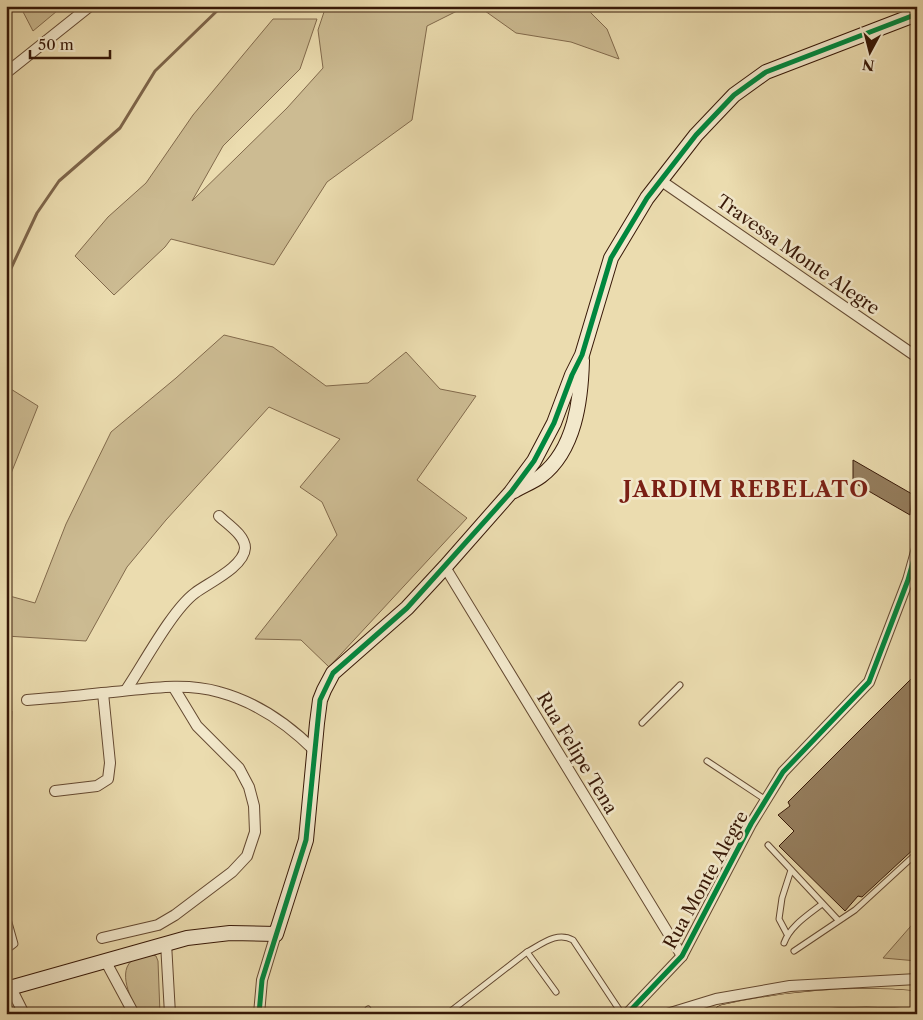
<svg xmlns="http://www.w3.org/2000/svg" width="923" height="1020" font-family="'Libre Caslon Text',serif">
  <style>
    .green { fill: #ccbb92; stroke: #826a4c }
    .lines { fill: none; stroke-linecap: round; stroke-linejoin: round }
    .stream { stroke: #7e654a; stroke-width: 3 }
    .building { fill: #957e5e; stroke: #371807 }
    .lane-casing { stroke: #644931; stroke-width: 7 }
    .street-casing { stroke: #644931; stroke-width: 12 }
    .secondary-casing { stroke: #371807; stroke-width: 16 }
    .highway-casing { stroke: #371807; stroke-width: 19 }
    .lane { stroke: #f2e8cb; stroke-width: 5 }
    .street { stroke: #f2e8cb; stroke-width: 10 }
    .secondary { stroke: #f2e8cb; stroke-width: 14 }
    .highway { stroke: #ebdcaf; stroke-width: 18 }
    .cycleway-casing { stroke: #f2e8cb; stroke-width: 8 }
    .cycleway { stroke: #00873e; stroke-width: 5 }
    .labels { text-anchor: middle; dominant-baseline: central; stroke-width: 5; stroke-linejoin: round; paint-order: stroke }
    .street-label { font-size: 18px; fill: #371807; stroke: #f2e8cb }
    .district-label { font-size: 22px; font-weight: bold; letter-spacing: 1px; fill: #7a1f14; stroke: #f2e8cb }
  </style>
  <rect width="100%" height="100%" fill="#ebdcaf"/>
  <filter id="stains"><feTurbulence type="fractalNoise" baseFrequency=".004" numOctaves="4"/><feColorMatrix values="0 0 0 0 .2 0 0 0 0 .09 0 0 0 0 .02 0 0 0 .5 -.17"/></filter>
  <radialGradient id="worn" r=".72"><stop offset=".6" stop-color="#630" stop-opacity="0"/><stop offset="1" stop-color="#630" stop-opacity=".3"/></radialGradient>
  <g class="green">
    <path d="M20,6H63L33,31Z"/>
    <path d="M326,6H467L427,26L412,120L327,182L274,265L171,239L165,247L114,295L75,256L108,217L146,183L193,115L273,19H317L300,69L223,146L192,201L287,108L323,68L318,30Z"/>
    <path d="M478,6H584L607,29L619,59L571,42L516,33Z"/>
    <path d="M224,335L273,347L326,386L368,383L406,352L440,389L476,396L417,480L467,518L329,667L301,640L255,639L337,535L322,502L300,487L340,439L269,407L166,520L127,567L86,641L6,636V595L35,603L66,524L111,432L176,378Z"/>
    <path d="M6,386L38,406L6,486Z"/>
    <path d="M6,709L12,711L9,796H6Z"/>
    <path d="M917,919V961L883,958Z"/>
    <path d="M150,954L156,956L158,961L160,1014H140C131,1001 116,970 134,959C138,956 145,955 150,954Z"/>
  </g>
  <g class="lines">
    <path class="stream" d="M6,279L37,213L59,181L120,128L155,71L222,6"/>
  </g>
  <g class="building">
    <path d="M853,460L912,494L910,515L853,482Z"/>
    <path d="M917,673V846L862,897L858,896L845,911L779,846L794,831L778,815L790,806L788,802Z"/>
  </g>
  <g class="lines">
    <g class="lane-casing">
      <g id="lane">
        <path d="M642,723L680,685"/>
        <path d="M707,761L766,800"/>
        <path d="M768,845L838,920"/>
        <path d="M6,912L15,944L6,951"/>
        <path d="M787,934L779,919L782,898L791,870"/>
        <path d="M784,943C790,926 808,915 822,904"/>
        <path d="M794,951L855,910L917,853"/>
        <path d="M556,992L527,952C542,944 557,931 573,940L622,1014"/>
        <path d="M368,1009L371,1014"/>
        <path d="M447,1014L527,952"/>
      </g>
    </g>
    <g class="street-casing">
      <g id="street">
        <path d="M6,73L90,6"/>
        <path d="M660,180L917,357"/>
        <path d="M445,567L682,956"/>
        <path d="M126,690C143,665 172,610 195,593C208,583 244,567 245,548C245,535 227,524 219,516"/>
        <path d="M27,700C52,698 77,696 102,693C140,690 182,681 219,692C256,702 288,724 315,751"/>
        <path d="M55,791L97,786L108,779L110,763L103,693"/>
        <path d="M102,938L158,925L175,915L232,872L247,856L255,832L254,806L249,787L239,768L197,726L174,688"/>
        <path d="M166,943L170,1014"/>
        <path d="M106,962L134,1014"/>
        <path d="M11,988L24,1014"/>
        <path d="M259,1014L262,980L276,934"/>
        <path d="M627,1014L682,956L751,824L783,772L869,682L908,580L917,548"/>
        <path d="M667,1014L716,999L790,986L917,979"/>
      </g>
    </g>
    <g class="secondary-casing">
      <g id="secondary">
        <path d="M514,491C522,486 533,482 541,476C575,450 581,400 582,360"/>
        <path d="M6,989L187,938L230,933L276,934L306,840L317,723L320,700L324,690L333,673L407,608L445,567L511,492L534,461L554,423L572,375L582,355L611,258L647,198L696,135L734,95L766,72L917,14"/>
      </g>
    </g>
    <g class="highway-casing">
      <path id="highway" d="M723,1014C787,1000 851,994 917,1000"/>
    </g>
    <use href="#lane" class="lane"/>
    <use href="#street" class="street"/>
    <use href="#secondary" class="secondary"/>
    <use href="#highway" class="highway"/>
    <g class="cycleway-casing">
      <g id="cycleway">
        <path d="M259,1014L262,980L306,840L320,700L333,673L407,608L511,492L534,461L554,423L572,375L582,355L611,258L647,198L696,135L734,95L766,72L917,14"/>
        <path d="M627,1014L682,956L751,824L783,772L869,682L908,580L917,548"/>
      </g>
    </g>
    <use href="#cycleway" class="cycleway"/>
  </g>
  <g class="labels">
    <g class="street-label">
      <text transform="translate(798 255) rotate(35)">Travessa Monte Alegre</text>
      <text transform="translate(577 753) rotate(59)">Rua Felipe Tena</text>
      <text transform="translate(706 880) rotate(-61)">Rua Monte Alegre</text>
    </g>
    <g class="district-label">
      <text x="746" y="489">JARDIM REBELATO</text>
    </g>
  </g>
  <rect width="923" height="1020" fill="none" stroke="#ebdcaf" stroke-width="25"/>
  <rect x="8" y="8" width="908" height="1005" fill="none" stroke="#371807" stroke-width="2.5"/>
  <rect x="12" y="12" width="898" height="995" fill="none" stroke="#371807"/>
  <g transform="translate(870 52) rotate(187)" stroke="#f2e8cb" stroke-width="4" paint-order="stroke">
  <path d="M0-4L9 19L0 12L-9 19Z" fill="#371807"/>
  <text y="-8" font-size="14" font-weight="bold" text-anchor="middle" fill="#371807">N</text>
  </g>
  <path d="M30 50v8h80v-8" fill="none" stroke="#371807" stroke-width="2.5"/>
  <text x="38" y="50" font-size="15" fill="#371807" stroke="#f2e8cb" stroke-width="4" paint-order="stroke">50 m</text>
  <rect width="100%" height="100%" filter="url(#stains)"/>
  <rect width="100%" height="100%" fill="url(#worn)"/>
</svg>
